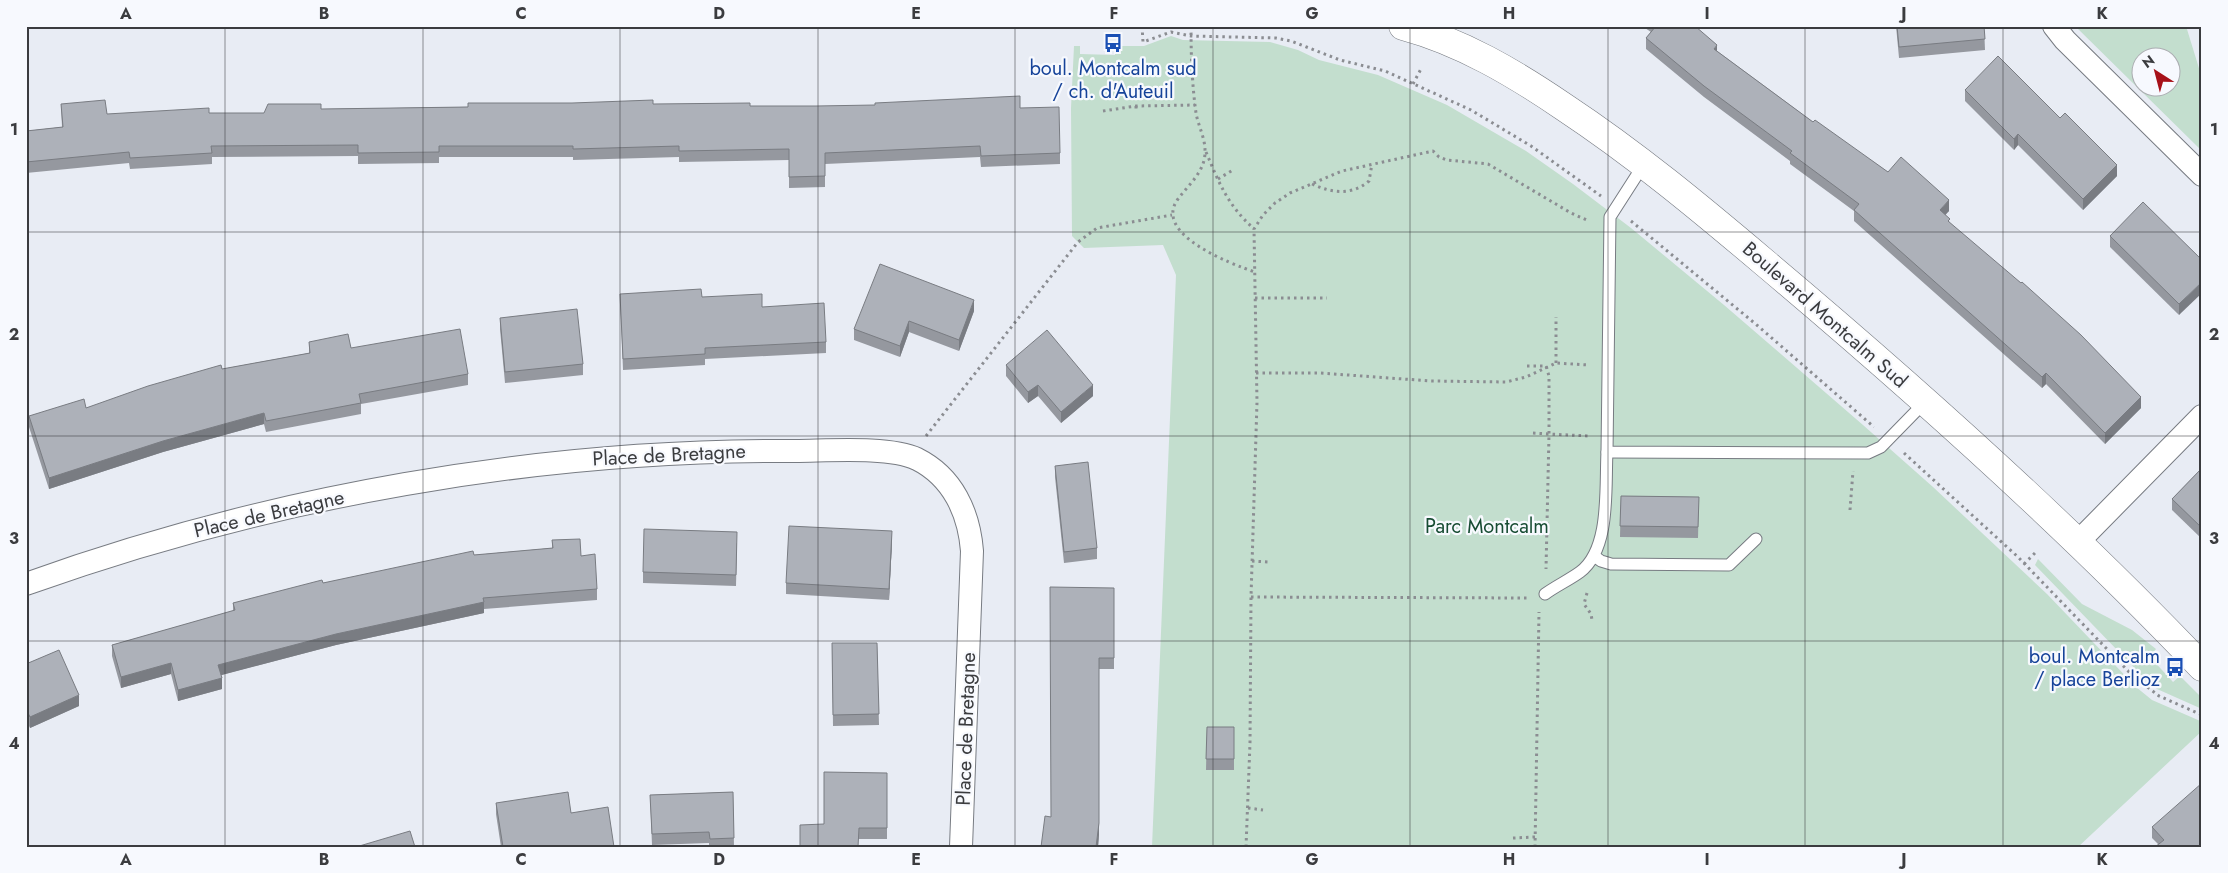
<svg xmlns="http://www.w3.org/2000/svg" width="2228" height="873" font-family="Jost,sans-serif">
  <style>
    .green { fill: #c3dece; fill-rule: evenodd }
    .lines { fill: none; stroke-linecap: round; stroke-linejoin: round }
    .lane-casing { stroke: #777b82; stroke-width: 13 }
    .street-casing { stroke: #777b82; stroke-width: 24 }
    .secondary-casing { stroke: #777b82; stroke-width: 29 }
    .path { stroke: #8b8d92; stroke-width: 3; stroke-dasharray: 2.5 4; stroke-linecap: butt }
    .lane { stroke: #fff; stroke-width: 11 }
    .street { stroke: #fff; stroke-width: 22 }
    .secondary { stroke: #fff; stroke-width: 28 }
    .wall { fill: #95989f }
    .shaded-wall { fill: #797c82 }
    .building { fill: #adb1b9; stroke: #797c82 }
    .grid { fill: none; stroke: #3b3c3f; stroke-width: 1; stroke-opacity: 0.55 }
    .labels { text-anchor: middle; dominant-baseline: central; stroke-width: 4.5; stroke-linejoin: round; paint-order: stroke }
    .transit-label { font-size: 20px; fill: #164399; stroke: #f7f9fe }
    .street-label { font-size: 20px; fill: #3b3c3f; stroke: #f7f9fe }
    .park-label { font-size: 20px; fill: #174c33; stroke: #f7f9fe }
    .neatline { fill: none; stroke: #3b3c3f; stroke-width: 2 }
    .grid-label { font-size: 16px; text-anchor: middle; font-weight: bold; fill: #3b3c3f }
  </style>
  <rect width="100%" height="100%" fill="#e8ecf4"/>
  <g class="green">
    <path d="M2075,26H2186L2202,78V151ZM2140,58H2170V88H2140Z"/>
    <path d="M1171,36L1183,40L1270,42L1298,50L1319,60L1378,75L1447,105L1526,151L1573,184L1631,228L1724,305L1863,425L1933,487L2047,594L2136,687L2152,700L2198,720L2202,722V731L2078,847H1152L1176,275L1163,245L1084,248L1072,236L1071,108L1074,46H1080V54L1115,55V46H1144Z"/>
    <path d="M2038,559L2082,604L2132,630L2156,649L2150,657L2173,682L2180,676L2202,698V709L2157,689L2149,683L2035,565Z"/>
  </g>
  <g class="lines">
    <g class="lane-casing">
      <g id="lane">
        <path d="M1644,164L1610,217L1607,452L1868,453L1881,447L1925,402"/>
        <path d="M1594,556L1601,561L1611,564L1729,565L1756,539"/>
        <path d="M1545,594C1556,586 1569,580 1580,572C1611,549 1605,487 1607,452"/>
      </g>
    </g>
    <g class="street-casing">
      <g id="street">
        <path d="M2054,26L2065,40L2202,175"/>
        <path d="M2077,543L2202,416"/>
        <path d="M26,584C268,497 538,449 795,451C827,451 889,446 917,459C953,477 969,513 972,551L961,847"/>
      </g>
    </g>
    <g class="secondary-casing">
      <path id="secondary" d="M1403,26C1462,42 1514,73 1564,107C1635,154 1700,208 1765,263C1916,390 2065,523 2202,667"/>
    </g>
    <g class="path">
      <path d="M1142,26L1143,42L1171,32L1191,36L1276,38L1291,41L1340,60L1385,71L1471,110L1531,146L1601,196"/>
      <path d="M1191,26C1191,56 1192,84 1196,113C1198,125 1205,138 1205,150C1206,171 1189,184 1178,199C1152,234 1231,264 1255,272"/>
      <path d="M1413,84L1422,67"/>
      <path d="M1136,106V112"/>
      <path d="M1103,111L1136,106L1195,105"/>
      <path d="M1206,152C1220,185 1227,204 1254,229"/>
      <path d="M1218,179L1233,170"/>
      <path d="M1312,184C1332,193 1351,196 1369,181L1372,164"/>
      <path d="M1631,221L1758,326L1874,427"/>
      <path d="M1255,298H1327"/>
      <path d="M1556,363V317"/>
      <path d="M1527,366H1546L1549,376V434L1589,436"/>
      <path d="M1256,373H1320L1431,381L1506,382L1526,377L1556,363L1589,365"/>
      <path d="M1533,433L1549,434L1546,569"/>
      <path d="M926,436L1078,242L1097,228L1172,215"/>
      <path d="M1904,453L2018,557L2132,675L2159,696L2202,715"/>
      <path d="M1850,510L1853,471"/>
      <path d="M1252,561L1268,562"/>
      <path d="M2024,564L2036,552"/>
      <path d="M1587,593L1584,604L1591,614L1592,620"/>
      <path d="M1251,597L1527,598"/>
      <path d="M1248,808L1263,810"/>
      <path d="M1513,838L1535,837"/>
      <path d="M1246,847L1250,743L1251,597L1257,402L1254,229L1263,215L1275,203L1290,193L1342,171L1433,151L1439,157L1447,160L1488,164L1571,213L1589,221"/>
      <path d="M1535,847L1539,612"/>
    </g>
    <use href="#lane" class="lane"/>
    <use href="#street" class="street"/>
    <use href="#secondary" class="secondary"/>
  </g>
  <g class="wall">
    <path d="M1642,26H1695L1717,51L1813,122L1888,172L1949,211L1945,214L1950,223L2141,408L2105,444L2046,384L2042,388L1854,221V211L1790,164V161L1704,97L1646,49V38L1651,32Z"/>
    <path d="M1896,26H1984L1985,50L1899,58Z"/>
    <path d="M1965,90L2117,176L2083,210L2018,145L2014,150L1965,101Z"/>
    <path d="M61,104L107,114L264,113L321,109L653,104L750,106L1020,108L1060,153V164L981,167L980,157L825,164V187L789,188V160L679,162V157L573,160V157H439V163L358,164V156L212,157V164L130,169L129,163L26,173V131L62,127Z"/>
    <path d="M2110,236L2202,260L2179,315L2110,247Z"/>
    <path d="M620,294L702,297L762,307L826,342V353L705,359V365L623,370Z"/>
    <path d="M974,311L959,351L909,332L900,357L854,340V329Z"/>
    <path d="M500,318L583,364V375L505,383L500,329Z"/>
    <path d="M309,342L351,348L468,374V385L361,404V414L266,432L264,424L163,452L49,489L29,427V416L86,408L222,369L309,353Z"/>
    <path d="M1006,365L1093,396L1061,423L1038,396L1028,403L1006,376Z"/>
    <path d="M1055,466L1097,548V559L1064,563L1055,477Z"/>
    <path d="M2202,468V539L2172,510V499Z"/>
    <path d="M1621,496L1699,497L1698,538L1620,537Z"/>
    <path d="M552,540L581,556L597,589V600L484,609V613L336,645L221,675L222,689L178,701L171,674L121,688L112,656V645L233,611V603L323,583L474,555L552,548Z"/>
    <path d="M892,542L889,600L786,594V583Z"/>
    <path d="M737,543L736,586L643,583V572Z"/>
    <path d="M1114,588V669H1099V834L1098,847H1041L1051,817Z"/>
    <path d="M832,643H877L879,725L833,726Z"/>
    <path d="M26,664L79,706L30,728L26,720Z"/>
    <path d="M1207,727H1234V770H1206Z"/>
    <path d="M887,773V839H859L824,824Z"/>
    <path d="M733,792L734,847H709V843L652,845L650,795Z"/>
    <path d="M496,803L571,813L614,847H501L496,814Z"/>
    <path d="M2152,827L2202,847L2158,844L2152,838Z"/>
  </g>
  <g class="shaded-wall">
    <path d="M1717,45V56L1714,49Z"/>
    <path d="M2018,134V145L2014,150V139Z"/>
    <path d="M2117,165V176L2083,210V199Z"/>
    <path d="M1949,200V211L1940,221V210Z"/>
    <path d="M2202,282V293L2179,315V304Z"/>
    <path d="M974,300V311L959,351V340Z"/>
    <path d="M909,321V332L900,357V346Z"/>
    <path d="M2046,373V384L2042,388V377Z"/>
    <path d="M1038,385V396L1028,403V392Z"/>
    <path d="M1093,385V396L1061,423V412Z"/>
    <path d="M2141,397V408L2105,444V433Z"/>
    <path d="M264,413V424L163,452L49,489V478L163,441Z"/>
    <path d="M892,531V542L889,600V589Z"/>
    <path d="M484,602V613L336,645L218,676V665L336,634Z"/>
    <path d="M171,663V674L121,688V677Z"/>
    <path d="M222,678V689L178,701V690Z"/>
    <path d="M79,695V706L30,728V717Z"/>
    <path d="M1099,823V834L1098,847H1096Z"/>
  </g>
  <g class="building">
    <path d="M1656,26H1695L1717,45L1714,49L1813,122L1815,120L1888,172L1901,157L1949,200L1940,210L1950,219L1948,221L2021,283L2022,282L2081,335L2141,397L2105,433L2046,373L2042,377L1854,210L1859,204L1790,153L1792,151L1704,86L1646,38Z"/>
    <path d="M1897,26H1984L1985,39L1899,47Z"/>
    <path d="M1998,56L2060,118L2065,113L2117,165L2083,199L2018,134L2014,139L1965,90Z"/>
    <path d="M1020,96V108L1059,107L1060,153L981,156L980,146L825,153V176L789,177V149L679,151V146L573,149V146H439V152L358,153V145L211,146L212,153L130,158L129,152L26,162V131L63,127L61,104L105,100L107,114L209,108V113H264L268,104H321V109L468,107V103H572L653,100V104L750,103V106H816L875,105V103Z"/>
    <path d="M2143,202L2202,260V282L2179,304L2110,236Z"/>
    <path d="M880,264L974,300L959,340L909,321L900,346L854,329Z"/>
    <path d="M701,289L702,297L762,294V307L824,303L826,342L705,348V354L623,359L620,294Z"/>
    <path d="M577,309L583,364L505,372L500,318Z"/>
    <path d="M460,329L468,374L359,394L361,403L266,421L264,413L163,441L49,478L29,416L84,399L86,408L148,386L221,365L222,369L310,353L309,342L348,334L351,348Z"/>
    <path d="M1047,330L1093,385L1061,412L1038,385L1028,392L1006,365Z"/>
    <path d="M1088,462L1097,548L1064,552L1055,466Z"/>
    <path d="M2202,468V528L2172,499Z"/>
    <path d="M1621,496L1699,497L1698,527L1620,526Z"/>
    <path d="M789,526L892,531L889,589L786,583Z"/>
    <path d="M644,529L737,532L736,575L643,572Z"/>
    <path d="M580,539L581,556L595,554L597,589L483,598L484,602L336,634L218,665L222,678L178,690L171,663L121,677L112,645L235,610L233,603L322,580L323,583L473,551L474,555L553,548L552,540Z"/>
    <path d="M1050,587L1114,588V658H1099V823L1096,847H1041L1045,816L1051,817Z"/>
    <path d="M832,643H877L879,714L833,715Z"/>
    <path d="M59,650L79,695L30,717L26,709V664Z"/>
    <path d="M1207,727H1234V759H1206Z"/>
    <path d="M824,772L887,773V828H859L858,847H800V825L824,824Z"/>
    <path d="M2202,783V847H2155L2164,840L2152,827Z"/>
    <path d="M568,792L571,813L608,807L614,847H503L496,803Z"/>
    <path d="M733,792L734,838L710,839L709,832L652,834L650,795Z"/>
    <path d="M410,831L415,847H356Z"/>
  </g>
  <path class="grid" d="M225,26V847M423,26V847M620,26V847M818,26V847M1015,26V847M1213,26V847M1410,26V847M1608,26V847M1805,26V847M2003,26V847M26,232H2202M26,436H2202M26,641H2202"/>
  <defs>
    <g id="bus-bare" transform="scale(1.5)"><path d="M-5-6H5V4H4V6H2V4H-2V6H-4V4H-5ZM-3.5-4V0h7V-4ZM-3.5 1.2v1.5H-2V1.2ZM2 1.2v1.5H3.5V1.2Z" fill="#1a4fb4" stroke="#f7f9fe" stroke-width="2.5" paint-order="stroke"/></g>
  </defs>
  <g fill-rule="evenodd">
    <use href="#bus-bare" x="1113" y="43"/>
    <use href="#bus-bare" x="2175" y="667"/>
  </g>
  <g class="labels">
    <g class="transit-label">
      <text x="1113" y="68">boul. Montcalm sud<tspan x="1113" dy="23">/ ch. d'Auteuil</tspan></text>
      <text x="2160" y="656" text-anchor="end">boul. Montcalm<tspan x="2160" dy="23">/ place Berlioz</tspan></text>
    </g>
    <g class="street-label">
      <text transform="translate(1825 315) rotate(41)">Boulevard Montcalm Sud</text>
      <text transform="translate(669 455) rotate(-3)">Place de Bretagne</text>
      <text transform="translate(269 514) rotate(-13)">Place de Bretagne</text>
      <text transform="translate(966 729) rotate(-88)">Place de Bretagne</text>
    </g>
    <g class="park-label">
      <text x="1487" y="526">Parc Montcalm</text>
    </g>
  </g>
  <rect width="2228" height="873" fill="none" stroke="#f7f9fe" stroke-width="55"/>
  <g transform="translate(2156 72) rotate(324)"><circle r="24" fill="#f7f9fe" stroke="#acadb2"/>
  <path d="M0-4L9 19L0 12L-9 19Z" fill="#a71119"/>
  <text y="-8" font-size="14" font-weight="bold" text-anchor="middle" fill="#3b3c3f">N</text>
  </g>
  <rect x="28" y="28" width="2172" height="818" class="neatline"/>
  <g class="grid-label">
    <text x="126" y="19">A</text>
    <text x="324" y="19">B</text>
    <text x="521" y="19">C</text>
    <text x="719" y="19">D</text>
    <text x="916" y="19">E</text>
    <text x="1114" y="19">F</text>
    <text x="1312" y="19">G</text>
    <text x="1509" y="19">H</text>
    <text x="1707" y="19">I</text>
    <text x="1904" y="19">J</text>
    <text x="2102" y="19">K</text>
    <text x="14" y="135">1</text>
    <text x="2214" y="135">1</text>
    <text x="14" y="340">2</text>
    <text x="2214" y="340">2</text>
    <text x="14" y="544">3</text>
    <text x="2214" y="544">3</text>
    <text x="14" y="749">4</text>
    <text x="2214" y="749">4</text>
    <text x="126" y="865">A</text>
    <text x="324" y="865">B</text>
    <text x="521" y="865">C</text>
    <text x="719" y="865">D</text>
    <text x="916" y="865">E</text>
    <text x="1114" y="865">F</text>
    <text x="1312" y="865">G</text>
    <text x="1509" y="865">H</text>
    <text x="1707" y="865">I</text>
    <text x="1904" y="865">J</text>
    <text x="2102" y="865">K</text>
  </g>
</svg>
